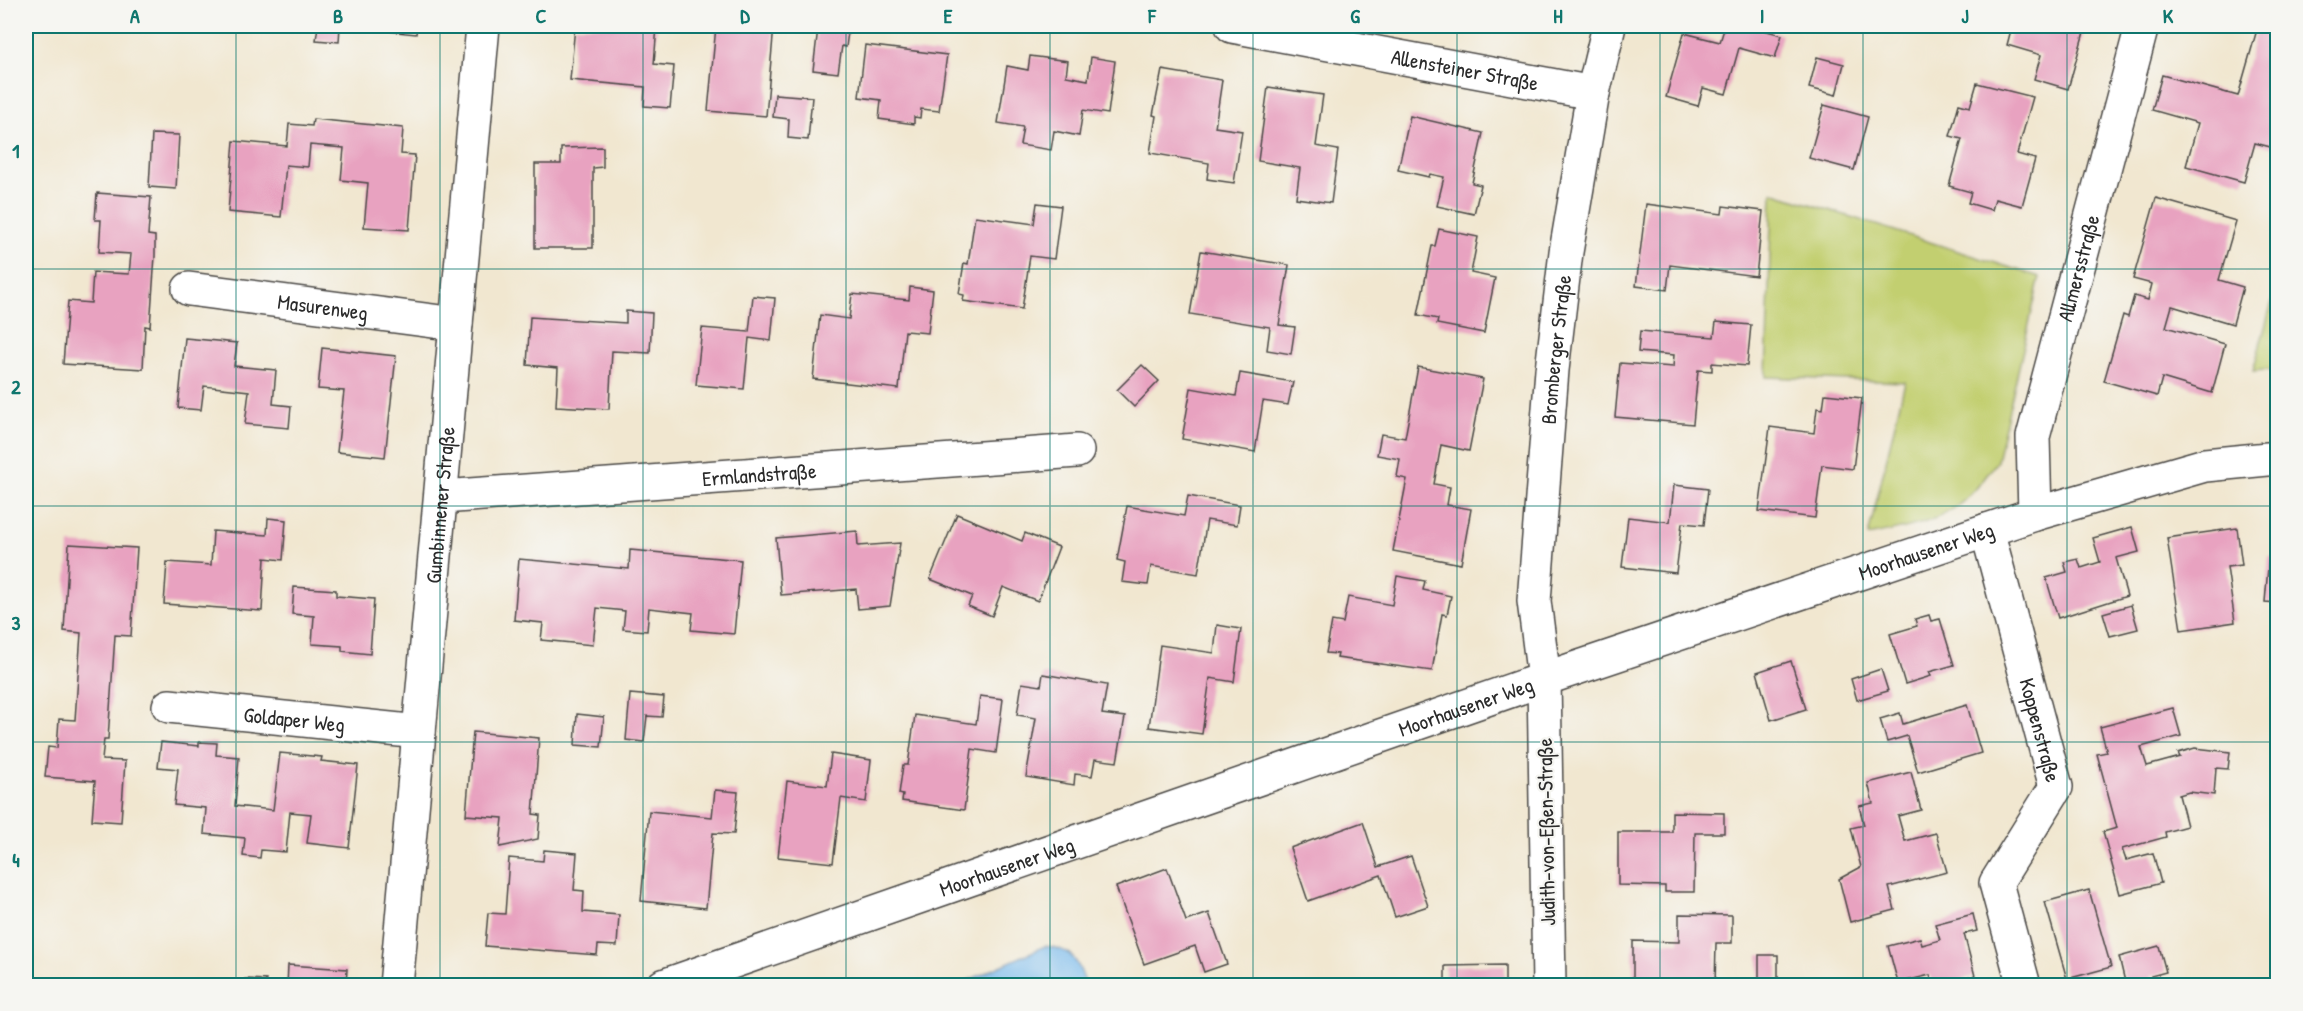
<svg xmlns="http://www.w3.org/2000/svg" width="2303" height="1011" font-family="'Patrick Hand',sans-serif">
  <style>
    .green { fill: #c2cf70; stroke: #767d4e; stroke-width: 1.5 }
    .water { fill: #78baed; stroke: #52728c; stroke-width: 1.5 }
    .building { fill: #e8a2c0 }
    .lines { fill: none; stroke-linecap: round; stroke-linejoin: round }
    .minor-casing { stroke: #494744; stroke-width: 36 }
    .minor { stroke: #fff; stroke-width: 33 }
    .grid { fill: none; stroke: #0f766e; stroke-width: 1.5; stroke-opacity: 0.55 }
    .labels { text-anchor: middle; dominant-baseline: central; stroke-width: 4.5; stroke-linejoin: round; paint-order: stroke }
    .street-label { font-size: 21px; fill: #2b2b2b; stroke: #f6f6f2 }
    .neatline { fill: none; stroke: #0f766e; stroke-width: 2 }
    .grid-label { font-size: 20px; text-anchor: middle; font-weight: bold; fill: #0f766e }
  </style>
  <rect width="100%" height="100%" fill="#f6f6f2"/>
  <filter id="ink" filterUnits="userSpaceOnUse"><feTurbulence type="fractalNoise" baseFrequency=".0167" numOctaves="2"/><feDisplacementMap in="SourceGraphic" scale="12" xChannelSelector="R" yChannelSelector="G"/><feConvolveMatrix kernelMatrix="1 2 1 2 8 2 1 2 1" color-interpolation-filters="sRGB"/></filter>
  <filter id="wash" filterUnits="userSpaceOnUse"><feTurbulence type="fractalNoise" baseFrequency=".008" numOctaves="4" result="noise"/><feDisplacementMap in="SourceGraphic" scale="24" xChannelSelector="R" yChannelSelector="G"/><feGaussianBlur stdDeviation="1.35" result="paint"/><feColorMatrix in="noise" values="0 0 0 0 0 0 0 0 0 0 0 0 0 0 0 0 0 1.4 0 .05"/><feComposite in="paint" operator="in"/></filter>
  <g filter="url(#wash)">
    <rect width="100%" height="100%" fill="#f1e7d0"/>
    <g class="green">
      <path d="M1772,192L2040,277L1997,461C1958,519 1934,522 1868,536L1905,382L1766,377Z"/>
      <path d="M2277,284V369L2253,371Z"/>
    </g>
    <path class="water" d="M1045,946C1073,949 1077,960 1086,985H958Z"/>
    <g id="blocks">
      <g class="building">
        <path d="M318,26H340L339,42L316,40Z"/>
        <path d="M389,26H417L416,34L388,31Z"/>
        <path d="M575,26H657L654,64L674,66L670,108L644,106L645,87L570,80Z"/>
        <path d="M716,26H774L766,116L708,111Z"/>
        <path d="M1725,26H1748L1782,35L1775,58L1739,48L1726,94L1703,88L1698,106L1666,97L1684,33L1720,42Z"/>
        <path d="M2012,26H2059L2084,32L2068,89L2034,79L2041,55L2007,45Z"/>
        <path d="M2258,26H2278L2272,56L2278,57V149L2255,143L2244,182L2186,166L2198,123L2152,110L2162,75L2238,96Z"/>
        <path d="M818,28L848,32L846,47L842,46L838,73L813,70Z"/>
        <path d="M865,45L947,55L939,111L921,109L920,118L914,117V124L879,119L881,100L859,97Z"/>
        <path d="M1030,56L1068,61L1066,76L1088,80L1091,57L1115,61L1108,114L1083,110L1079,136L1054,131L1051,150L1020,145L1023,127L998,123L1007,66L1028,70Z"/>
        <path d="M1817,57L1844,64L1836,95L1809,88Z"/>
        <path d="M1162,70L1222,80L1215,127L1242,131L1234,183L1207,179L1209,163L1150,153L1156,116L1153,115Z"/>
        <path d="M1977,83L2033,97L2017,154L2035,159L2022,206L1995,199L1992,210L1968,203L1971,192L1949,186L1962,139L1950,136L1959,104L1970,107Z"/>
        <path d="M1268,87L1323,95L1316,146L1338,150L1331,203L1296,198L1300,168L1258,161Z"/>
        <path d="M775,94L812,97L808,140L788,138L789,119L773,117Z"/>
        <path d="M1824,105L1868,117L1854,170L1809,158Z"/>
        <path d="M1410,116L1483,133L1472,183L1481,185L1474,214L1437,206L1444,177L1430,174L1429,177L1398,170Z"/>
        <path d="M313,119L403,128L401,154L415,155L409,230L364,227L368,183L341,180L344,148L310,145L308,167L286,165L281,217L228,212L234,141L287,146L289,124L312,126Z"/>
        <path d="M152,134L179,135L176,189L149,187Z"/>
        <path d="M603,147V167L593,168V248H535V164H561V148Z"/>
        <path d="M97,193L151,197L148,235L155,236V256L150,327L145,326L143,369L63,364L68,301L91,303L93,272L129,274L131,254L99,252L101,220H95Z"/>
        <path d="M2156,198L2236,221L2219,280L2243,287L2233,324L2172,306L2166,327L2225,344L2212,393L2162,378L2157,396L2104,381L2123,315L2128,317L2134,296L2148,300L2152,284L2133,279Z"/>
        <path d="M1037,203L1061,206L1054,259L1030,256L1022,309L963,301L964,295L959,294L964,263L968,264L975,216L1034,224Z"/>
        <path d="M1646,204L1722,214L1723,206L1763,211L1756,276L1670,265L1667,290L1636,286Z"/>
        <path d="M1439,229L1478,237L1471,273L1495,278L1484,333L1437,324L1438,319L1418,315L1432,246H1435Z"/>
        <path d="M1201,251L1289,265L1279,325L1295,327L1291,354L1267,350L1270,327L1190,314Z"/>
        <path d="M910,287L933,290L928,333L905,331L899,389L813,379L820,315L849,319L852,294L909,300Z"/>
        <path d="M753,296L775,298L771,341L749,338L744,389L696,385L702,328L749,332Z"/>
        <path d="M626,311L652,313L650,353L612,351L609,409L556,406L558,368L527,365L530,317L626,323Z"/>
        <path d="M1716,322L1751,325L1747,366L1712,363V371L1698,370L1693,424L1615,417L1620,363L1673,367L1674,355L1638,352L1640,331L1714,337Z"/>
        <path d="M185,338L237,343L234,366L276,370L273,404L291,406L289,428L245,424L249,391L204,386L201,410L178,408Z"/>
        <path d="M322,348L396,356L385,457L337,452L344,391L318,389Z"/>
        <path d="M1142,365L1159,381L1134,407L1117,390Z"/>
        <path d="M1418,367L1483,379L1469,451L1441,445L1434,484L1450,487L1447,505L1471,509L1461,564L1393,551L1407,479L1397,477L1400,459L1377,455L1381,434L1405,438Z"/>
        <path d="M1240,373L1293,382L1288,405L1263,401L1255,452L1182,439L1191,388L1236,396Z"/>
        <path d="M1825,394L1862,398L1853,469L1822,465L1815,518L1759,511L1770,427L1814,433L1817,408L1823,409Z"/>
        <path d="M1674,485L1708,489L1704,525L1682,523L1676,573L1622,567L1628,517L1670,522Z"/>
        <path d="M1188,496L1240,505L1237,525L1207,520L1198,574L1151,566L1148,585L1122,582L1125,562L1117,560L1127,506L1184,516Z"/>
        <path d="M957,514L1022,541L1025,533L1059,547L1038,601L1003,587L992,616L968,606L972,596L930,579Z"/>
        <path d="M268,518L286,520L283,560L265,558L262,611L164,604L167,562L211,565L213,531L267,535Z"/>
        <path d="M2132,527L2139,552L2116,558L2127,596L2058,618L2046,578L2067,572L2064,562L2078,559L2081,568L2100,562L2093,538Z"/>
        <path d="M2237,528L2242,565L2227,567L2235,622L2181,630L2167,538Z"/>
        <path d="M857,531L858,546L900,543L890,606L858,609L856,589L781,595L776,538Z"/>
        <path d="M69,544L137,548L131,636L115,635L108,739H104L102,760L125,761L121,822L92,820L95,781L45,777L48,747L57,748L59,719L75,720L81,633L64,631Z"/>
        <path d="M630,550L741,560L734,634L691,630L693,613L649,608L647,631L623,629L625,611L597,608L593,645L541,640L543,623L514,620L519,559L629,569Z"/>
        <path d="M2269,556H2278V603L2265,602Z"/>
        <path d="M1397,576L1425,581L1423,590L1451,596L1447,615L1442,614L1432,671L1337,658L1338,654L1326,653L1332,621L1343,623L1348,597L1392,605Z"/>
        <path d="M294,587L336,590V596L374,599L370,654L342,651V646L312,644L314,616L292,614Z"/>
        <path d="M2131,605L2138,629L2110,636L2103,613Z"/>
        <path d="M1929,615L1931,621L1940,619L1954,665L1929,672L1931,676L1905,684L1890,634L1917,626L1915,619Z"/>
        <path d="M1217,625L1241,629L1234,682L1210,678L1202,734L1149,727L1160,645L1214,653Z"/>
        <path d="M1791,661L1806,709L1771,720L1757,672Z"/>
        <path d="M1881,669L1888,691L1857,700L1851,679Z"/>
        <path d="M1043,674L1107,685L1102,714L1125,717L1117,762L1095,759L1092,776L1075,774L1074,785L1026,777L1036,718L1017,715L1022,683L1041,686Z"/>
        <path d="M630,694L664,697L662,717L647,716L644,742L626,740Z"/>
        <path d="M980,696L1003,699L996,753L972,749L964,810L902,801L903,795L899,794L903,765H908L915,715L976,724Z"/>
        <path d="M1967,705L1981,753L1918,772L1907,736L1887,742L1880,719L1900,713L1903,724Z"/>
        <path d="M2173,708L2181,736L2141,747L2147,766L2180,757L2178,753L2195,748L2230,752L2228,769L2216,768L2214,795L2189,792L2179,795L2187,826L2165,832L2166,837L2122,849L2126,860L2153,853L2161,883L2120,894L2103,832L2117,828L2097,754L2107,752L2100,727Z"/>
        <path d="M577,714L604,717L601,747L575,745Z"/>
        <path d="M473,732L539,738L533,814L540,815L538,839L500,847L503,818L466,815Z"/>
        <path d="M161,742L199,746V742L217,743L216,755L239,757L235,806L273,810L280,753L322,757L321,761L358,765L349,848L307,843L311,814L290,812L286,852L261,850L260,858L243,856L245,838L204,834L206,808L174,805L178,769L158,767Z"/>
        <path d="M831,754L871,760L866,802L841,798L833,863L778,857L787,781L827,786Z"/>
        <path d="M1911,772L1921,810L1898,816L1905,841L1936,833L1947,872L1889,887L1895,910L1850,922L1839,879L1861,867L1851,828L1864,825L1859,806L1873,803L1868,783Z"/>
        <path d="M715,790L738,792L734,834L713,833L706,908L641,901L649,811L712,817Z"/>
        <path d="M1672,812L1724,813V833H1695L1694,892H1665V886L1618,885V832H1672Z"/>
        <path d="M1363,822L1378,867L1411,856L1428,906L1395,917L1381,875L1308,901L1290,848Z"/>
        <path d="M544,850L577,853L574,890L584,891L583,912L619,915L617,946L598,945L597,955L485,946L488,913L505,914L509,858L543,861Z"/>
        <path d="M1167,868L1186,921L1209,913L1227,964L1204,972L1195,946L1144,964L1116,887Z"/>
        <path d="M2089,890L2111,967L2067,979L2045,902Z"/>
        <path d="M1679,914L1732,915V943H1716L1715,986H1633V941L1679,942Z"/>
        <path d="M1973,914L1977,931L1964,934L1975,976L1937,986H1933L1930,975L1898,983L1888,946L1920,938L1922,945L1940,940L1935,924Z"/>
        <path d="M2159,946L2166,972L2151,976L2154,986H2126L2119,957Z"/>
        <path d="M1759,955H1778V979L1759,978Z"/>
        <path d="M288,965L347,969L346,986H287Z"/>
        <path d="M1505,965V986H1445V966Z"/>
        <path d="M245,979L266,980V986H245Z"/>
      </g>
    </g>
  </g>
  <g filter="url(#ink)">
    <use href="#blocks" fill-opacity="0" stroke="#494744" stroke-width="1.5"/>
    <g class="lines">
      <g class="minor-casing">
        <g id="minor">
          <path id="s1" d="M1232,26L1593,93"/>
          <path id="s2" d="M189,289L456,324"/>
          <path id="s3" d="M442,497L1077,451"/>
          <path id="s4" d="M2035,514L2033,437L2142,26"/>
          <path id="s5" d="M1987,530L2056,787L1996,883L2024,986"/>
          <path id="s6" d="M169,706L419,732"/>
          <path id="s7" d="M396,986L483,26"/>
          <path id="s8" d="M663,986L1544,679L2035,514L2205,465L2278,458"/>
          <path id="s9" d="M1549,986L1544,679L1534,601L1552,370L1566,252L1593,93L1609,26"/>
        </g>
      </g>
      <use href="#minor" class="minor"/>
    </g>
  </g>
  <path class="grid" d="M236,26V986M440,26V986M643,26V986M846,26V986M1050,26V986M1253,26V986M1457,26V986M1660,26V986M1863,26V986M2067,26V986M26,269H2278M26,506H2278M26,742H2278"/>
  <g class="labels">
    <g class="street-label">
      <text stroke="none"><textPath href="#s1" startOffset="237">Allensteiner Straße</textPath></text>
      <text stroke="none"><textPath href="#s4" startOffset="252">Allmersstraße</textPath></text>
      <text stroke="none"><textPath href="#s2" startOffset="135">Masurenweg</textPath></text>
      <text stroke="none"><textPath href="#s9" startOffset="638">Bromberger Straße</textPath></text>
      <text stroke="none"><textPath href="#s3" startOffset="318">Ermlandstraße</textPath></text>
      <text stroke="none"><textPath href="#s7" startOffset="483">Gumbinnener Straße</textPath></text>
      <text stroke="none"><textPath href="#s8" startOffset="1336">Moorhausener Weg</textPath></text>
      <text stroke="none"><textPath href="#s8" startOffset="850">Moorhausener Weg</textPath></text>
      <text stroke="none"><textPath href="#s6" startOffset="126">Goldaper Weg</textPath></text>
      <text stroke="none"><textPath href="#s5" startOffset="207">Koppenstraße</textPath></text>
      <text transform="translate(1546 832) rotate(-91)">Judith-von-Eßen-Straße</text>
      <text stroke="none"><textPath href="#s8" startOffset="364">Moorhausener Weg</textPath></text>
    </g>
  </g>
  <rect width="2303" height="1011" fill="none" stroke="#f6f6f2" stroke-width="66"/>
  <rect x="33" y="33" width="2237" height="945" class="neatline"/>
  <g class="grid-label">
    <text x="135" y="23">A</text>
    <text x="338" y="23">B</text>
    <text x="541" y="23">C</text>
    <text x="745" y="23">D</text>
    <text x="948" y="23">E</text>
    <text x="1152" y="23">F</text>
    <text x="1355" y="23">G</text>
    <text x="1558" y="23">H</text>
    <text x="1762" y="23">I</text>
    <text x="1965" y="23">J</text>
    <text x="2168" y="23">K</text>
    <text x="16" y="158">1</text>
    <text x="16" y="394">2</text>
    <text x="16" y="630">3</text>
    <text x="16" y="867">4</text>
  </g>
</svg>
